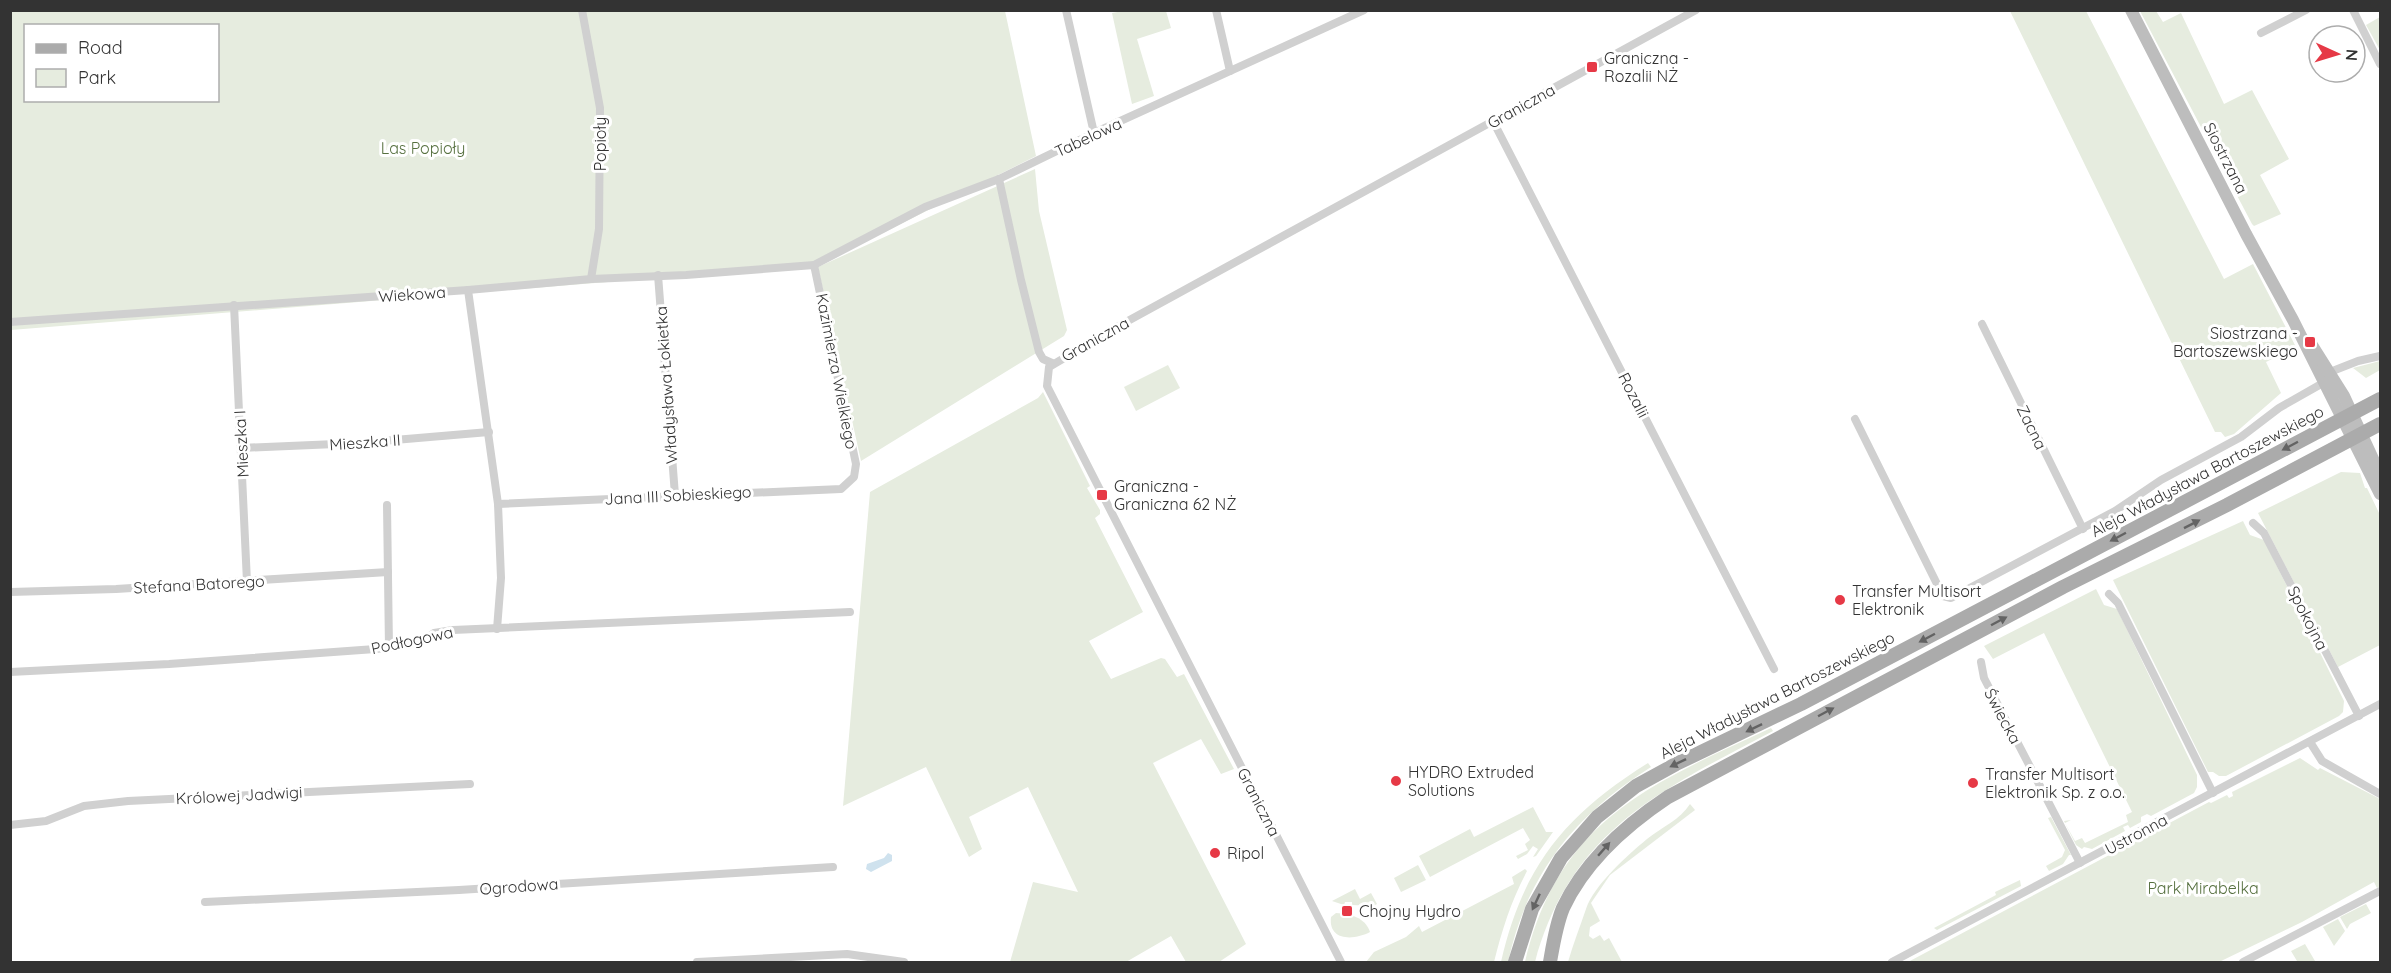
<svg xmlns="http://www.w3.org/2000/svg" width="2391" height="973" font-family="Quicksand,sans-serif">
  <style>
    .green { fill: #e6ecdf; fill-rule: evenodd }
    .water { fill: #cfe2ee }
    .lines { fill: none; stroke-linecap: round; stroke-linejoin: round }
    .street { stroke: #d0d0d0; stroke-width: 8 }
    .secondary { stroke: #bdbdbd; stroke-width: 12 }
    .primary { stroke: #ababab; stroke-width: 14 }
    .oneway { fill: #636363 }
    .poi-dot { fill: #e63946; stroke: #fff; stroke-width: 2 }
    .labels { text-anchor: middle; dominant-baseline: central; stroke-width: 6; stroke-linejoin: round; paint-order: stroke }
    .poi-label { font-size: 16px; fill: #333; stroke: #fff; text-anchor: start }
    .street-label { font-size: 16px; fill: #333; stroke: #fff }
    .park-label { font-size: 16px; fill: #56703f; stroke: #fff }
  </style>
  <rect width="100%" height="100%" fill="#fff"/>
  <g class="green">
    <path d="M11,11H1005L1036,156L819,265L11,330ZM26,26H218V100H26Z"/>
    <path d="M1123,11H1166L1171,28L1137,39L1154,96L1132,104L1112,13Z"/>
    <path d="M2010,11H2086L2224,279L2253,264L2296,347L2266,362L2281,393L2234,434L2225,437L2221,432H2215Z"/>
    <path d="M2140,11H2156L2163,22L2181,13L2224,104L2252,90L2289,159L2260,175L2281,214L2254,226L2252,224Z"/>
    <path d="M2380,17V50L2366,25Z"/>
    <path d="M1035,169L1039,211L1067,330L1064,336L861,461L818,267Z"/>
    <path d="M2380,361V370L2366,378L2353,368Z"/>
    <path d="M1168,365L1180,388L1136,411L1124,387Z"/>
    <path d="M1043,392L1090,486L1087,488L1100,510V514L1095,518L1143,612L1089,641L1111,679L1161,658L1165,659L1177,677L1184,674L1234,769L1221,774L1201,739L1153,763L1246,944L1219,962H1186L1171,936L1126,962H1010L1033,882L1078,892L1028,787L969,817L982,849L969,857L926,767L843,806L870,492L1038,398Z"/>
    <path d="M2341,472L2360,473L2365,488H2367L2380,515V645L2338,667L2258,513Z"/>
    <path d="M2243,521L2250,535L2264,540L2344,701L2343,712L2339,716L2226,776H2219L2213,772H2208L2113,580Z"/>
    <path d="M2096,589L2104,605L2117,609L2197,775V787L2194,793L2151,816L2147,814L2141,817V822L2130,828L2128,825L2123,827L2125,831L2092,849L2084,847L2082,849L2076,845L2064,821L2071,820L2065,823L2075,841L2082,838L2085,843L2128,822L2126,815L2132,812L2044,633L1993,659L1984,646Z"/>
    <path d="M1771,728L1773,731C1661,790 1571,830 1535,962H1525C1559,819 1651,784 1771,728Z"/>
    <path d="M2300,758L2318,770L2320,768L2380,799V886L2377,888L2374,882L2372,883L2302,922L2219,962H1908L2209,802L2211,803L2227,795L2229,798L2233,796L2232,792Z"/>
    <path d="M1648,763L1651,767C1575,815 1527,874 1508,962H1501C1523,866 1565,815 1648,763Z"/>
    <path d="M1690,804L1695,810L1610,875L1591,903L1600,921L1590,927L1589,936L1593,939L1600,935L1604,941L1609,938L1622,962H1568C1573,944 1580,927 1586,909C1594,885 1628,855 1647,839C1662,827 1680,820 1690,804Z"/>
    <path d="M1533,807L1546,832H1553L1536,856L1533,857L1538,849L1533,846L1527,854L1518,859L1516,856L1528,850L1525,844L1530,840L1523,828L1430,877L1419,856L1470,829L1474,837Z"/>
    <path d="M2051,817L2071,855H2069L2063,864L2049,871L2046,866L2062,857L2065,850L2048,818Z"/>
    <path d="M1418,865L1426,880L1401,892L1394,878Z"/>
    <path d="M1525,869L1527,871C1511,901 1502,930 1494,962H1366L1374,952L1406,937L1419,926L1422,932L1514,884L1512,877Z"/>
    <path d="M2020,880L2021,886L1937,930L1934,928L1996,895L1995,892Z"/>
    <path d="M1355,889L1360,899L1371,893L1377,904L1373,906L1352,905V902H1345L1344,905L1332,901Z"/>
    <path d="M2366,904L2371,913L2350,924L2347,929L2340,917Z"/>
    <path d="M1336,913C1350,914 1365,917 1370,932C1355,940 1328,942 1331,917Z"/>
    <path d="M2338,919L2345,931L2334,946L2323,927Z"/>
    <path d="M2305,944L2315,961L2317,962L2297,961L2291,951Z"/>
  </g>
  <path class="water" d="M888,853L892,855V861L871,872L866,869L867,864L884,858Z"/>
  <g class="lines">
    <g class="street">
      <path d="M582,10L600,108L599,229L591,279"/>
      <path d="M1066,10L1094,133"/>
      <path d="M1216,10L1230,71"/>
      <path d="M2353,10L2380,64"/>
      <path d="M2261,33L2306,10"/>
      <path d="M1493,121L1774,669"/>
      <path d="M999,179L1021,280L1039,352L1043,359L1052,363"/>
      <path d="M658,275L675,495"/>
      <path d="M468,290L498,504L501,578L497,629"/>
      <path d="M234,305L247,582"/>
      <path d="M10,322L468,290L591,279L686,275L814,265L925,207L999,179L1094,133L1364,10"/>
      <path d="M1982,324L2083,529"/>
      <path d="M2330,372L2358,361L2380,356"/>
      <path d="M1855,419L1943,596L1951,598L2115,511L2161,480L2241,437L2279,408L2323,383"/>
      <path d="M241,448L359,443L489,432"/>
      <path d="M498,504L841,489L854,477L856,464L814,265"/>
      <path d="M387,505L389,648"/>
      <path d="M2253,523L2264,533L2359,716"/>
      <path d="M10,592L116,589L388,572"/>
      <path d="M2109,594L2118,603L2213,793"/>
      <path d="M1981,662L1984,678L2080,863"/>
      <path d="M10,672L169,664L389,648L423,641L434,633L453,630L850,612"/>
      <path d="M2310,742L2322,761L2380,794"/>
      <path d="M10,825L46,821L84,806L128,801L470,784"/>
      <path d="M205,902L459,890L833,867"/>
      <path d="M697,962L847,954L904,962"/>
      <path d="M1341,962L1047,386L1049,367L1115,328L1696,10"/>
      <path d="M1892,962L2380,704"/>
      <path d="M2243,962L2380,891"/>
    </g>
    <g class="secondary">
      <path d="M2131,10L2246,234L2293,320L2380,494"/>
      <path d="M2310,342L2344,396L2380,474"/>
    </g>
    <g class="primary">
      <path d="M1515,962L1532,909L1561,858L1597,817L1636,786L1676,764L1801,704L2380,399"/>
      <path d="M1550,962C1553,945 1556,925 1563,908C1585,861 1626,825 1668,797L2063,587L2227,505L2380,424"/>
    </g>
  </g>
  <defs><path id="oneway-solid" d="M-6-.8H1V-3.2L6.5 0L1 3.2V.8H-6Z" transform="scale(1.5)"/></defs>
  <g class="oneway">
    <use href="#oneway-solid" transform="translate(2290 446) rotate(152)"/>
    <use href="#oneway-solid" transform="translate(2192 524) rotate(-27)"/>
    <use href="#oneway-solid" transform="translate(2118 537) rotate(152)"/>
    <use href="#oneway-solid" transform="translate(1999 621) rotate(-28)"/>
    <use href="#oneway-solid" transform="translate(1927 638) rotate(152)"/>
    <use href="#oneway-solid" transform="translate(1826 712) rotate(-28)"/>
    <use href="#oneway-solid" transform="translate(1754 728) rotate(154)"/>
    <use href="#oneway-solid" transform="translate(1678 763) rotate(154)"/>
    <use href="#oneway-solid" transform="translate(1604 849) rotate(-49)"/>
    <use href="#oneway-solid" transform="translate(1536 902) rotate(115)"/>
  </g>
  <g class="poi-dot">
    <rect x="1586" y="61" width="12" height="12" rx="3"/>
    <rect x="2304" y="336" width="12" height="12" rx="3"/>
    <rect x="1096" y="489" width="12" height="12" rx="3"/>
    <circle cx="1840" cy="600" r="6"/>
    <circle cx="1396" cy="781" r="6"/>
    <circle cx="1973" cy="783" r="6"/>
    <circle cx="1215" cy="853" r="6"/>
    <rect x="1341" y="905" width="12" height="12" rx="3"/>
  </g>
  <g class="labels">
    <g class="poi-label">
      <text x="1604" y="58">Graniczna -<tspan x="1604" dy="18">Rozalii NŻ</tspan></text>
      <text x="2298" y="333" text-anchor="end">Siostrzana -<tspan x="2298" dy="18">Bartoszewskiego</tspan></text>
      <text x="1114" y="486">Graniczna -<tspan x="1114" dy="18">Graniczna 62 NŻ</tspan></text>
      <text x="1852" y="591">Transfer Multisort<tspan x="1852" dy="18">Elektronik</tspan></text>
      <text x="1408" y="772">HYDRO Extruded<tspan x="1408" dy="18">Solutions</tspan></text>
      <text x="1985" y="774">Transfer Multisort<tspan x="1985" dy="18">Elektronik Sp. z o.o.</tspan></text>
      <text x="1227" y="853">Ripol</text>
      <text x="1359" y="911">Chojny Hydro</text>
    </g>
    <g class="street-label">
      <text transform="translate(1521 106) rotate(-29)">Graniczna</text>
      <text transform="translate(1088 137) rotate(-25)">Tabelowa</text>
      <text transform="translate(600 144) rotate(-90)">Popioły</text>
      <text transform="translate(2226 158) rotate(63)">Siostrzana</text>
      <text transform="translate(412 294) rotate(-4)">Wiekowa</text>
      <text transform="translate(1095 339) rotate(-29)">Graniczna</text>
      <text transform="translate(837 371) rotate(79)">Kazimierza Wielkiego</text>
      <text transform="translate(666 385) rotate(-94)">Władysława Łokietka</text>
      <text transform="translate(1634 395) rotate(63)">Rozalii</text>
      <text transform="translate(2032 427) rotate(64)">Zacna</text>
      <text transform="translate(365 442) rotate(-4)">Mieszka II</text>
      <text transform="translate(241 444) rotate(-93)">Mieszka I</text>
      <text transform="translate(2207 471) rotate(-28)">Aleja Władysława Bartoszewskiego</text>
      <text transform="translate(678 495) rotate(-3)">Jana III Sobieskiego</text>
      <text transform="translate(199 584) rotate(-3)">Stefana Batorego</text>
      <text transform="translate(2308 618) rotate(63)">Spokojna</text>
      <text transform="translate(412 640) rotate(-12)">Podłogowa</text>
      <text transform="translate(1777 695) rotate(-27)">Aleja Władysława Bartoszewskiego</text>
      <text transform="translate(2003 716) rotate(62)">Świecka</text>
      <text transform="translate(239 795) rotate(-3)">Królowej Jadwigi</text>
      <text transform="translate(1259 802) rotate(63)">Graniczna</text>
      <text transform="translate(2136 834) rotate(-28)">Ustronna</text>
      <text transform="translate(519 886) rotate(-4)">Ogrodowa</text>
    </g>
    <g class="park-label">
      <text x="423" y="148">Las Popioły</text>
      <text x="2203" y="888">Park Mirabelka</text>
    </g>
  </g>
  <rect width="2391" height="973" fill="none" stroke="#333333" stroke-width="24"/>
  <rect x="24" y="24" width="195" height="78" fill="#ffffff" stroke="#adadad" stroke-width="1.5"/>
  <rect x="36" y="44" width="30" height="9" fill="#ababab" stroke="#adadad" stroke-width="1.5"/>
  <text x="78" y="54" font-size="18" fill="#333333">Road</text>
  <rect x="36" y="69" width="30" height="18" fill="#e6ecdf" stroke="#adadad" stroke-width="1.5"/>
  <text x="78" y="84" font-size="18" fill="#333333">Park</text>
  <g transform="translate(2337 54) rotate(94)"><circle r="28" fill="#ffffff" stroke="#adadad" stroke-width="1.5"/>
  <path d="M0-4.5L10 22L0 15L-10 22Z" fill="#e63946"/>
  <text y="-9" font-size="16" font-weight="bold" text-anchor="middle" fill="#333333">N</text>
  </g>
</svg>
